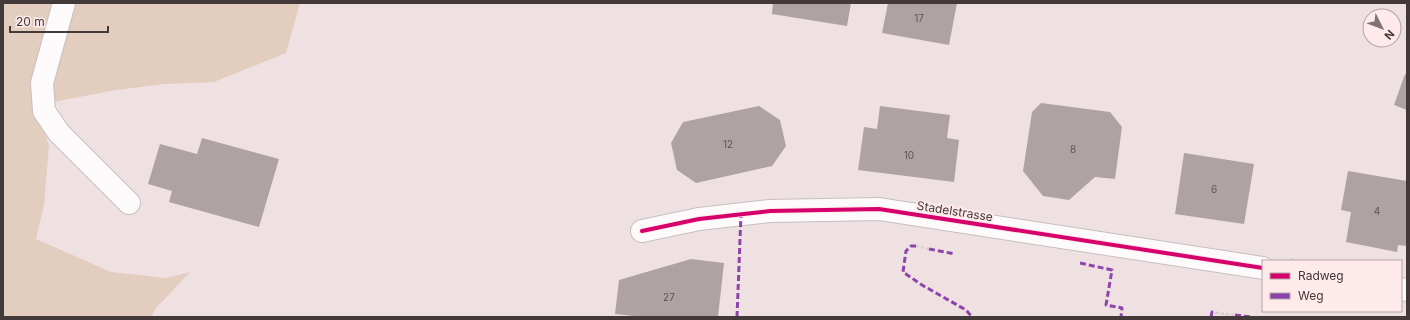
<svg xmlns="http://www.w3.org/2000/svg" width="1410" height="320" font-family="Inter,sans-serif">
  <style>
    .green { fill: #e2cdbf }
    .building { fill: #aea3a2 }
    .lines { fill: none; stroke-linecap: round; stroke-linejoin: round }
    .minor-casing { stroke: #c9bebf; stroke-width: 24 }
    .path { stroke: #d6d2d3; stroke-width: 2.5; stroke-dasharray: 3 2; stroke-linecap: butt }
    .minor { stroke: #fdfafb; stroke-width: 22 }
    .quiet { stroke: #8e44ad; stroke-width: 3; stroke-dasharray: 6 3; stroke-linecap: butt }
    .cycleway-casing { stroke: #ffeaeb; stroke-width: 6 }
    .cycleway { stroke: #d6006c; stroke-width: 4 }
    .labels { text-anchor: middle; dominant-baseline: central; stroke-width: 4; stroke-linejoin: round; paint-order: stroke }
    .number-label { font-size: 10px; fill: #5e5453 }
    .street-label { font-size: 12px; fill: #433939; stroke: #ffeaeb }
  </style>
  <rect width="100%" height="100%" fill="#efe1e2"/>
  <g class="green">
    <path d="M3,3H55L35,88L32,104L44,130L49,146L44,205L36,239L111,272L166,278L190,272L157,307L151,317H3Z"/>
    <path d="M69,3H300L286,53L214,82L165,84L116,90L53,102L47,89Z"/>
  </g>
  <g class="building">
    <path d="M773,3H851L847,26L772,14Z"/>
    <path d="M888,3H957L949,45L882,33Z"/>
    <path d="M1405,74L1407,75V110L1394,105Z"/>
    <path d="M1041,103L1110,112L1122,127L1115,179L1095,177L1069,200L1043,196L1023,171L1032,112Z"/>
    <path d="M759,106L780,120L786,146L772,166L696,183L677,170L671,143L683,122Z"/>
    <path d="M880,106L950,115L947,138L959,140L954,182L858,170L864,127L877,129Z"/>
    <path d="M202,138L279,159L259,227L169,202L172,191L148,184L160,144L197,154Z"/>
    <path d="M1184,153L1254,164L1244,224L1175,214Z"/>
    <path d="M1348,171L1407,181V246L1398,245L1397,252L1346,242L1351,212L1341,210Z"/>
    <path d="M691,259L724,263L718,317H643L615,314L619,280Z"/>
  </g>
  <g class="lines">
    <g class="minor-casing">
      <g id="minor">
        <path d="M64,3L42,83L44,111L59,133L129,203"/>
        <path d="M642,231L699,219L770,211L879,209L1263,268"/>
        <path d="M1401,289L1407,290"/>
      </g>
    </g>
    <g class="path">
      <path d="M916,246L929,249"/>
      <path d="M1291,261L1292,257"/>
      <path d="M1216,313L1235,315"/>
    </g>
    <use href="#minor" class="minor"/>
    <g class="quiet">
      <path d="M916,246H911L906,251L903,272L922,285L966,310L972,317"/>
      <path d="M929,249L955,254"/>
      <path d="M1080,263L1112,270L1106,305L1122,308L1121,317"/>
      <path d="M1235,315L1251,317"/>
      <path d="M737,317L741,214"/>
      <path d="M1211,317L1212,312L1216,313"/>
    </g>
    <g class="cycleway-casing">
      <path id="cycleway" d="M642,231L699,219L770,211L879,209L1263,268"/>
    </g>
    <use href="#cycleway" class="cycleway"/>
  </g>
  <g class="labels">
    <g class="number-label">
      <text x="919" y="18">17</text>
      <text x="728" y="144">12</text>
      <text x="1073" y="149">8</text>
      <text x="909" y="155">10</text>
      <text x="1214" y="189">6</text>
      <text x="1377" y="211">4</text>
      <text x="669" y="297">27</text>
    </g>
    <g class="street-label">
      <text transform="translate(955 211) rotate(9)">Stadelstrasse</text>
    </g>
  </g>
  <rect width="1410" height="320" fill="none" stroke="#433939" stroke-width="8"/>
  <rect x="1262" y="260" width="140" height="52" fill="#ffeaeb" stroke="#b4a3a4"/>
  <rect x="1270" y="273" width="20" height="6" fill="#d6006c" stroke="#b4a3a4"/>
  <text x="1298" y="280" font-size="12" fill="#433939">Radweg</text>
  <rect x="1270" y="293" width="20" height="6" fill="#8e44ad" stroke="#b4a3a4"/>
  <text x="1298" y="300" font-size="12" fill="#433939">Weg</text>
  <g transform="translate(1382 28) rotate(132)"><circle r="19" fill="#ffeaeb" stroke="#b4a3a4"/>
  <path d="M0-3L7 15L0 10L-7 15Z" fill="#7f7474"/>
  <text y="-6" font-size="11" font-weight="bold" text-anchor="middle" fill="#433939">N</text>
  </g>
  <path d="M10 26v6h98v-6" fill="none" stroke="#433939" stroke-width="2"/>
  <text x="16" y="26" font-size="12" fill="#433939" stroke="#ffeaeb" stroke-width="3" paint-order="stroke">20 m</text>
</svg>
